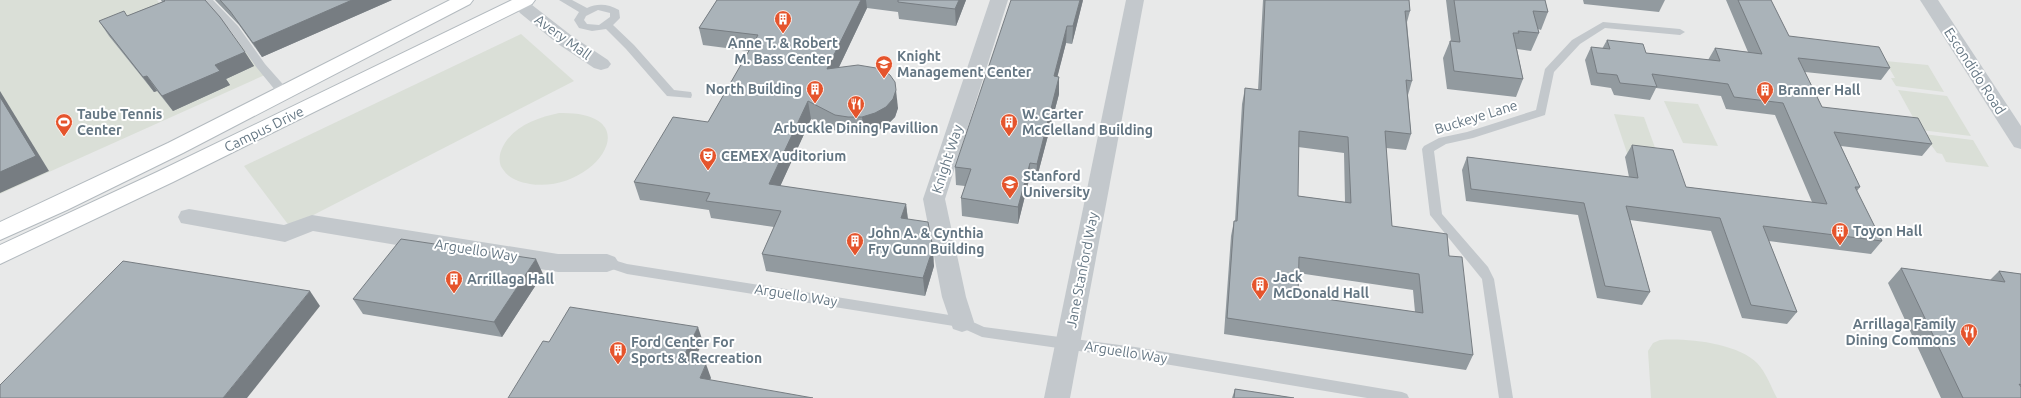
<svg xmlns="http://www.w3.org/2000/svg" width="2021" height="398" font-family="Ubuntu,sans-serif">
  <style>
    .built { fill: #e8e9e9 }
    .green { fill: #dadfd7 }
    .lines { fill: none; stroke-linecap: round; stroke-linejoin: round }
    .secondary-casing { stroke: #b3babf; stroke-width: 2 }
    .lane { fill: #c3c8cc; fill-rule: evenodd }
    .street { fill: #c3c8cc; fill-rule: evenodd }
    .secondary { fill: #fff; fill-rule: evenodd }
    .wall { fill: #929a9f; fill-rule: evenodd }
    .shaded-wall { fill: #777d82 }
    .building { fill: #aab3b9; stroke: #777d82; fill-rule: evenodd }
    .labels { text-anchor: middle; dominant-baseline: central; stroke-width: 4; stroke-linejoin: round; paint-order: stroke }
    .street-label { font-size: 14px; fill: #647683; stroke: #fff }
    .poi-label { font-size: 14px; font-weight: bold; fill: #647683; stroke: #fff; text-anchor: start }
  </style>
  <rect width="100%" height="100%" fill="#fafaf8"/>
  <rect class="built" x="0" y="0" width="2021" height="398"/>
  <g class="green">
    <path d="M0,0H157L167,11L201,0L267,74L0,194Z"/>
    <path d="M521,34L574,81L290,227L244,166Z"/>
    <path d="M1885,61L1928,65L1944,92L1896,86L1891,78H1895Z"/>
    <path d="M1898,90L1947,96L1971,136L1920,130Z"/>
    <path d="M1664,101L1698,104L1718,146L1683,143Z"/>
    <path d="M559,113C652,111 595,194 530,184C519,182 509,179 502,168C499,164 499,156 501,151C510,127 536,118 559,113Z"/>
    <path d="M1614,114L1644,117L1658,156L1627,153Z"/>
    <path d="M1923,134L1973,140L1989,167L1946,162L1942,154L1937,153Z"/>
    <path d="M1660,340C1687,338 1737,343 1757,363C1766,372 1771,387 1777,398H1651L1648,351L1653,343Z"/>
  </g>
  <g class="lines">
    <g class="secondary-casing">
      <g id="secondary">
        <path d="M450,0H473L470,4L183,153L67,210L0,240V222L168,143Z"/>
        <path d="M512,0H535L532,4L173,182L0,264V245L157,172Z"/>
      </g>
    </g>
    <g class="lane">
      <path d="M202,0H213L238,26L265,64L288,90L289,93L288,96H280L257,68L230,30Z"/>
      <path d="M559,0H572L587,8C598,3 608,4 619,10L620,18L613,25L634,45L674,90L691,92L692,95L691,98L667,96L626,49L606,29L592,31L579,28L574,20L579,12ZM598,10L610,13V17L599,25L587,24L584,20L586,16Z"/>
      <path d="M1603,22L1680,29L1685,32L1680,35L1605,28L1580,44L1554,72L1545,115L1473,138L1446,144L1434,151L1442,214L1488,267L1494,279L1513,398H1499L1482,279L1430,215L1422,149L1424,146L1439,138L1467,132L1536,110L1545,69L1572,40Z"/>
      <path d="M607,258L627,264L962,317L984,327L1135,347L1402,392L1407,394L1409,398H1367L1135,359L982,337L960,327L627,274L603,266L601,263L603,260Z"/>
    </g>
    <g class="street">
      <path d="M990,0H1008L945,199L966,297L974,322L971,329L962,332L953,329L942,297L923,199Z"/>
      <path d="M1126,0H1144L1070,398H1044Z"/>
      <path d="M1920,0H1938L2021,126V149L2014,147Z"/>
      <path d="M526,3L532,5L572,36L608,60L611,64L608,68L601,70L594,68L558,44L520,13L517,9L520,5Z"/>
      <path d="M189,209L284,225L312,215L558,254H607L615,257L619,263L615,269L607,272H558L313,231L285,242L181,223L178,217L181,211Z"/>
    </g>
    <use href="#secondary" class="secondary"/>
  </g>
  <g class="wall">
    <path d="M161,0H205L254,66L226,79L230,85L173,111L157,91L154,92L109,36L99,21L127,16L162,2Z"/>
    <path d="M215,0H392L262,57L239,25Z"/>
    <path d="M717,0H966L956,26L899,19L898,12L867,8L839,67L898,108L895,117L888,124L877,131L864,134L851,135L838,132L811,119L780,186L906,204L908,219L934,266L925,296L766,271L762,254L774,227L711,218L709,210L640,200L634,182L708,122L749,51L703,45L699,28Z"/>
    <path d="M1083,0L1072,44L1066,43L1057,77H1059V94L1036,181L1029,180L1018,224L962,216L961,198L965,186L956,185L955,167Z"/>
    <path d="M1263,0H1409L1410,11L1407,22L1412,81L1408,95L1411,134L1406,150L1386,148L1392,226L1449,256L1473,355L1466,370L1224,334L1231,236L1234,221H1235L1242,104L1245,88L1258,90ZM1298,147L1344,153L1345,202L1298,196ZM1298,273L1413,290L1415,312L1298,295Z"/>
    <path d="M1446,0H1545L1548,12L1541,30L1538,29L1539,33L1531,51L1517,49L1523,79L1516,97L1447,89L1443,58L1450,41H1451Z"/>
    <path d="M1583,0H1665L1659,12L1584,4Z"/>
    <path d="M1726,0H1771L1789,36L1890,68L1881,80L1805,72L1822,107L1932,144L1922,156L1841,146L1860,187L1857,191L1882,241L1871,254L1769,241L1797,312L1787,324L1742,318L1711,231L1630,220L1650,292L1642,305L1597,298L1578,215L1466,201L1462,170L1467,157L1629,177L1625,157L1632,145L1686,187L1812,202L1775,115L1726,109L1721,96L1656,88L1650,100L1614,95L1611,88L1591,85L1585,60L1591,47L1602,49L1607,40L1646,53L1708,60L1715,48L1748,52Z"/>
    <path d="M1901,268L1990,280L1999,271L2021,274V398H1941L1888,283Z"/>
    <path d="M543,274L502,337L363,314L353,299Z"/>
    <path d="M1235,389L1294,398H1232Z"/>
  </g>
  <g class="shaded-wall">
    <path d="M352,0H392L262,57L253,43Z"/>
    <path d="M861,0H866L867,8L830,86L827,69Z"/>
    <path d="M959,0H966L956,26L955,9Z"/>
    <path d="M1080,0H1083L1072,44L1073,26Z"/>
    <path d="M1067,26L1066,43L1053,94L1054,76Z"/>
    <path d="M245,52L254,66L226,79L230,85L173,111L162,96L215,65Z"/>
    <path d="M147,76L157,91L154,92L143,77Z"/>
    <path d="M1059,77V94L1036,181L1037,164Z"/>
    <path d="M896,90L898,108L895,117L888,124L877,131L864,134L862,117Z"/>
    <path d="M0,91L49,171L0,193Z"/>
    <path d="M808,101L811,119L773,202L769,184Z"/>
    <path d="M1030,163L1029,180L1018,224V207Z"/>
    <path d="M906,204L908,222L901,218Z"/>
    <path d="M933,248L934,266L925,296L923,278Z"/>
    <path d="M536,259L543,274L502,337L494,322Z"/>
    <path d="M310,291L320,306L247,398H223Z"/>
    <path d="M698,327L703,342L687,374L682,360Z"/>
    <path d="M706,364L711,378L705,392L700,378Z"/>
  </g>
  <g class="building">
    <path d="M164,0H205L220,17L245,52L215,65L220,71L162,96L147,76L143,77L99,21L124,11L127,16L165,1Z"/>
    <path d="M220,0H352L253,43L230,11Z"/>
    <path d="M717,0H861L827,69L858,65L882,69L890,75L895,82L896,90L893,99L886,107L875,113L862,117H848L835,115L808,101L769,184L906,204L901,218L928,222L933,248L923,278L762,254L781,211L706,201L710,193L634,182L673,117L708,122L758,35L699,28Z"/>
    <path d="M898,0H959L955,9L898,2Z"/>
    <path d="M1011,0H1080L1073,26H1067L1054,76L1059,77L1037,164L1030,163L1018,207L961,198L971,169L955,167Z"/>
    <path d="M1265,0H1409L1410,11H1405L1412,81L1406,80L1411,134L1385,131L1392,226L1447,234L1449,256L1462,257L1473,355L1227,318L1234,221H1237L1245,88L1261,90ZM1299,131L1348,137L1351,203L1298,196ZM1299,257L1419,274L1423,313L1298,295Z"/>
    <path d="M1454,0H1545L1548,12L1533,11L1539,33L1518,31L1519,33H1513L1523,79L1454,71L1450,41L1460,42Z"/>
    <path d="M1738,0H1771L1789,36L1879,47L1890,68L1798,58L1822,107L1918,118L1932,144L1834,132L1860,187H1855L1882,241L1763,226L1797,312L1751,305L1720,218L1626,206L1650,292L1605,286L1584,203L1471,189L1467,157L1638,178L1632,145L1673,150L1686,187L1827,204L1783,103L1734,97L1728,84L1652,74L1657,87L1620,83L1617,75L1597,73L1591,47L1610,49L1607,40L1643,44L1646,53L1720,61L1715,48L1762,54Z"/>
    <path d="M0,97L36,156L0,172Z"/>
    <path d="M401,239L536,259L494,322L353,299Z"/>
    <path d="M123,261L310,291L223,398H0V385Z"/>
    <path d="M1901,268L2005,282L1999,271L2021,274V385L2019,384L2021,387V398H1963Z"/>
    <path d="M570,307L698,327L682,360L706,364L700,378L813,398H508L543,341L549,342Z"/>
    <path d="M1235,389L1294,398H1234Z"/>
  </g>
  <defs>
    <g id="building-pin" transform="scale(0.9)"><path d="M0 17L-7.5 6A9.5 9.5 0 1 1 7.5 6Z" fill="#e5542c" stroke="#fff"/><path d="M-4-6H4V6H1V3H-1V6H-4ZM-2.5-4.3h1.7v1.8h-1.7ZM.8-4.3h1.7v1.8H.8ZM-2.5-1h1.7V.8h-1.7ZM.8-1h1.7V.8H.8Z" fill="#fff"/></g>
    <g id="university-pin" transform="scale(0.9)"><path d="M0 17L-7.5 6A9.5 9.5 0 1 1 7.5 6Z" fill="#e5542c" stroke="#fff"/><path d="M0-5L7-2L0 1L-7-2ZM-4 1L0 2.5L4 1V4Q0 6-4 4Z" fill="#fff"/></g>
    <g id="restaurant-pin" transform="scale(0.9)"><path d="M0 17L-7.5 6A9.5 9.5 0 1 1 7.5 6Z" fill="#e5542c" stroke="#fff"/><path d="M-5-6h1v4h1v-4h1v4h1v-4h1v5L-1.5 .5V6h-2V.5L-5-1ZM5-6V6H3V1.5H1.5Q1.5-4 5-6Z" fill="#fff"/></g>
    <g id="stadium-pin" transform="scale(0.9)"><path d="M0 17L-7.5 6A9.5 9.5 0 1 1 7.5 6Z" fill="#e5542c" stroke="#fff"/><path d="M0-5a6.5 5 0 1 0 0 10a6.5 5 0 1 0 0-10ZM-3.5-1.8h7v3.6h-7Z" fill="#fff"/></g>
    <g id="theatre-pin" transform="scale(0.9)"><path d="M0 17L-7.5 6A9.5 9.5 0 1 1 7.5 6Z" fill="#e5542c" stroke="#fff"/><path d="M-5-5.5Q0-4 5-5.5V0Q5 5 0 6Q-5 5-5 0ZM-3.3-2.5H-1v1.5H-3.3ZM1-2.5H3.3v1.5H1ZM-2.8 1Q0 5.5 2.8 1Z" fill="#fff"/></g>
  </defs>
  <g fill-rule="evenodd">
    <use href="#building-pin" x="783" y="19"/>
    <use href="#university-pin" x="884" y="64"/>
    <use href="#building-pin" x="815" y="89"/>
    <use href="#building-pin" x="1765" y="90"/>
    <use href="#restaurant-pin" x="856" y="104"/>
    <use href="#stadium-pin" x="64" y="122"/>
    <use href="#building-pin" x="1009" y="122"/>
    <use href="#theatre-pin" x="708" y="156"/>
    <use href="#university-pin" x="1010" y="184"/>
    <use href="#building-pin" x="1840" y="231"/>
    <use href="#building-pin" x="855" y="241"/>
    <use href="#building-pin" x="454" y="279"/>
    <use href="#building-pin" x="1260" y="285"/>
    <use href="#restaurant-pin" x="1969" y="332"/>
    <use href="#building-pin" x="618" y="350"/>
  </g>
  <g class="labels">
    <g class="street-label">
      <text transform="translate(563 37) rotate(36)">Avery Mall</text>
      <text transform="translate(1975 71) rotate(57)">Escondido Road</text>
      <text transform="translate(1476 117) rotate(-17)">Buckeye Lane</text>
      <text transform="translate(264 129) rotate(-26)">Campus Drive</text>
      <text transform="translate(947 159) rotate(-72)">Knight Way</text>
      <text transform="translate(476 250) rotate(9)">Arguello Way</text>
      <text transform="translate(1082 270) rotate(-79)">Jane Stanford Way</text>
      <text transform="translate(796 295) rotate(9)">Arguello Way</text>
      <text transform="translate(1126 352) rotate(9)">Arguello Way</text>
    </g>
    <g class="poi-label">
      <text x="783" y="43" text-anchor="middle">Anne T. &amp; Robert<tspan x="783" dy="16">M. Bass Center</tspan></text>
      <text x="897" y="56">Knight<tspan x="897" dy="16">Management Center</tspan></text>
      <text x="802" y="89" text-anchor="end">North Building</text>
      <text x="1778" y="90">Branner Hall</text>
      <text x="77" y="114">Taube Tennis<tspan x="77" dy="16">Center</tspan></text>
      <text x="1022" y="114">W. Carter<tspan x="1022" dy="16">McClelland Building</tspan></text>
      <text x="856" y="128" text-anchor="middle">Arbuckle Dining Pavillion</text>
      <text x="721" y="156">CEMEX Auditorium</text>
      <text x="1023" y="176">Stanford<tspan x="1023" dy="16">University</tspan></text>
      <text x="1853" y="231">Toyon Hall</text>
      <text x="868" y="233">John A. &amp; Cynthia<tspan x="868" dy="16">Fry Gunn Building</tspan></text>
      <text x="1273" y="277">Jack<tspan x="1273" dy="16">McDonald Hall</tspan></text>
      <text x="467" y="279">Arrillaga Hall</text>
      <text x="1956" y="324" text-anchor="end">Arrillaga Family<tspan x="1956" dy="16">Dining Commons</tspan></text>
      <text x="631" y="342">Ford Center For<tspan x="631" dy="16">Sports &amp; Recreation</tspan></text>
    </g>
  </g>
</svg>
